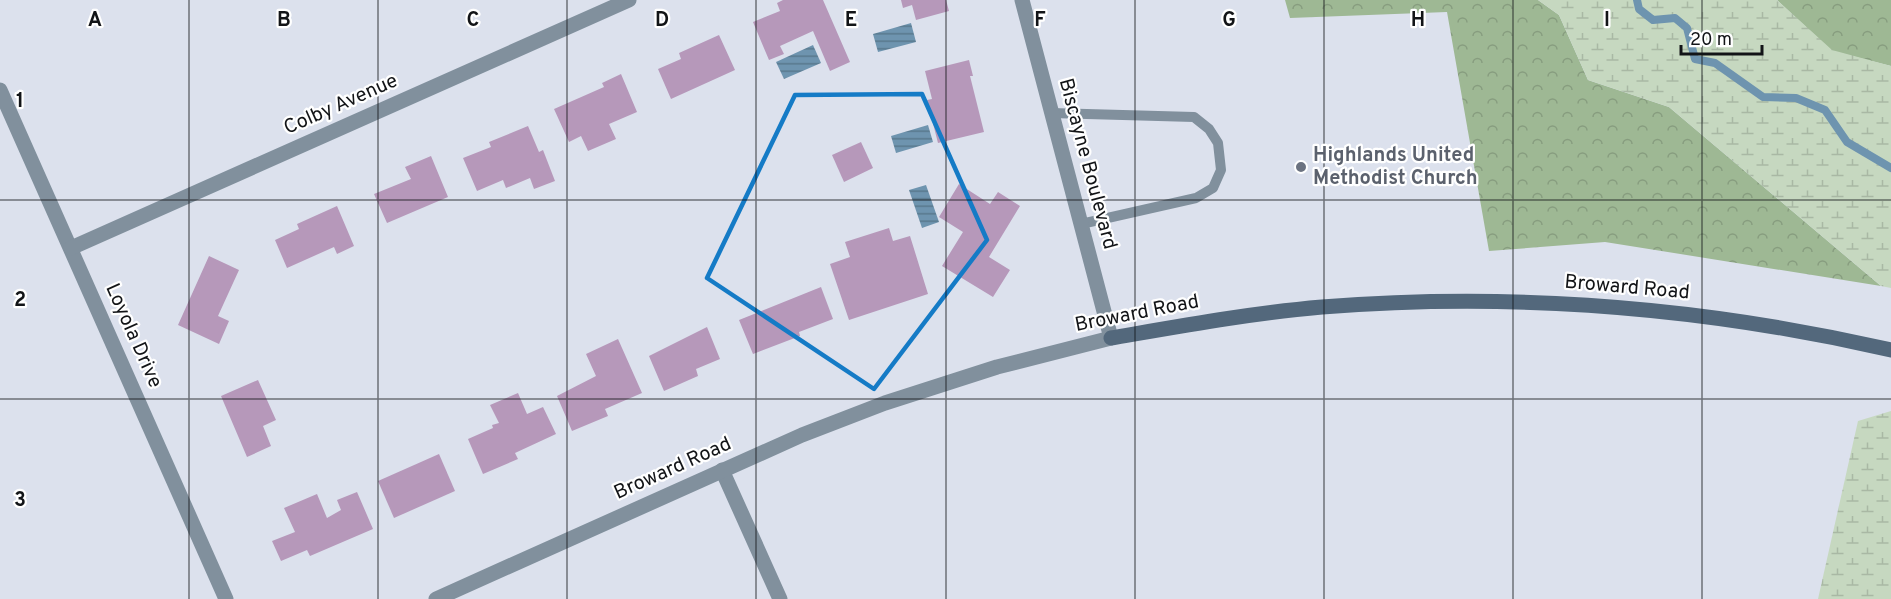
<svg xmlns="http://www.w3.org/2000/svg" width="1891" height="599" font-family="Overpass,sans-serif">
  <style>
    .forest { fill: url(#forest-crowns) }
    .wetland { fill: url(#wetland-marsh) }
    .water { fill: url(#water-rules) }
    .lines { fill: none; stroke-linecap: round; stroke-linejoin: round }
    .stream { stroke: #6e94af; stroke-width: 8 }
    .building { fill: #b698ba }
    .service { stroke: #81909d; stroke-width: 10 }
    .minor { stroke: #81909d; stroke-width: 15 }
    .tertiary { stroke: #81909d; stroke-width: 15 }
    .secondary { stroke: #53687c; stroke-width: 15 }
    .marked { fill: none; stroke: #157bc6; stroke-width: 4.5; stroke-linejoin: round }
    .grid { fill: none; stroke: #121417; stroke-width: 1.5; stroke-opacity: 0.55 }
    .worship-dot { fill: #6b7280; stroke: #fff; stroke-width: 2 }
    .labels { text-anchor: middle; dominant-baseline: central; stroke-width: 4.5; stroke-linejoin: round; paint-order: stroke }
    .street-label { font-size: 20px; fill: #121417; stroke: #fff }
    .worship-label { font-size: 20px; font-weight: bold; fill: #5b616d; stroke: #fff; text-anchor: start }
    .grid-label { font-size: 20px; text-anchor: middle; font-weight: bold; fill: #121417; stroke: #fff; stroke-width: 4.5; stroke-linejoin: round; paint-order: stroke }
  </style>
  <defs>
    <pattern id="forest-crowns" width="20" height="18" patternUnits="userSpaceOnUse" patternTransform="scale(1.5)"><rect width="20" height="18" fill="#9eb894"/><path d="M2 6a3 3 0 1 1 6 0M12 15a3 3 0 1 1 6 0" fill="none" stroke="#879d7f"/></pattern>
    <pattern id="wetland-marsh" width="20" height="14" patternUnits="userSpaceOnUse" patternTransform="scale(1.5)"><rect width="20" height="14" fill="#c6d8c0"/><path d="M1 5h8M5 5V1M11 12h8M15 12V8" fill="none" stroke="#a9b8a4"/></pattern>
    <pattern id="water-rules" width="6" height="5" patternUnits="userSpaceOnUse" patternTransform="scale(1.5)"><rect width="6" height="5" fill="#6e94af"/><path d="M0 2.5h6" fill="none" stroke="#59788d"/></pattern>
  </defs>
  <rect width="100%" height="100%" fill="#dce1ed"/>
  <g class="forest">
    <path d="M1285,0H1538L1559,15L1588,80L1669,107L1881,286L1605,242L1489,251L1447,12L1290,18Z"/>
    <path d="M1777,0H1891V66L1832,51Z"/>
  </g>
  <g class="wetland">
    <path d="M1538,0H1777L1832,50L1891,66V288L1881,286L1669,107L1588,80L1559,15Z"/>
    <path d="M1891,411V599H1818L1858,421Z"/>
  </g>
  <g class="water">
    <path d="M911,23L916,42L878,52L873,34Z"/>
    <path d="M813,45L821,63L784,79L776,62Z"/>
    <path d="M928,125L933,142L896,153L891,136Z"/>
    <path d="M926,185L939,222L922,228L909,190Z"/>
  </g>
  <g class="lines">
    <path class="stream" d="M1637,0L1639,9L1653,20L1675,18L1687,28L1695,59L1715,63L1763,97L1796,98L1825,110L1847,142L1891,168"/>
  </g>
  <g class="building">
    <path d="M783,0H823L850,62L830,71L813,31L780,46L784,54L769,60L753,22L780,11L777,3Z"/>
    <path d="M901,0H946L949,11L916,20L912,5L903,8Z"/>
    <path d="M719,35L735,70L671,99L658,69L681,59L679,53Z"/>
    <path d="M969,60L973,76H970L984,132L938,143L927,100L932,99L925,71Z"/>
    <path d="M621,74L637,112L609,124L616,139L588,151L581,136L569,142L554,109L604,87L602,83Z"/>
    <path d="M528,126L539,152L543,150L555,181L534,189L530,178L506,188L503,180L477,191L463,158L491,147L489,142Z"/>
    <path d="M861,142L873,168L844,182L832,155Z"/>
    <path d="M431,156L448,197L387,223L374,194L411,179L405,167Z"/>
    <path d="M959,184L990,204L998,192L1020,206L989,257L1010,270L993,297L942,266L963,232L939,217Z"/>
    <path d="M337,206L354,246L337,254L334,247L287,268L275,240L299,229L297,224Z"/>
    <path d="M889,228L893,241L910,236L928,294L849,320L830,264L850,257L845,242Z"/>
    <path d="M209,256L239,270L218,316L229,321L219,344L178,325Z"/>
    <path d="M821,287L833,319L799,332L800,336L753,354L739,320Z"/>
    <path d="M707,327L720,359L696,369L698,376L664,391L649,356Z"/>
    <path d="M618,339L642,393L605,409L608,416L572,431L557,396L596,376L586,354Z"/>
    <path d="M258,380L276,420L263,426L271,446L247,457L221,396Z"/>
    <path d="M518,393L527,414L543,407L556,434L515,453L518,459L483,474L468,439L493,428L492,425L499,423L490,405Z"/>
    <path d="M439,454L455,491L394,518L378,481Z"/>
    <path d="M357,492L373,529L310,556L307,550L281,561L272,541L295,532L284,508L317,494L327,518L341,510L337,500Z"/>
  </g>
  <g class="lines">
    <path class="service" d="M1051,113L1194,117L1209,129L1218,143L1221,170L1213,188L1196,198L1081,224"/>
    <g class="minor">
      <path d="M0,90L226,599"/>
      <path d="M71,248L629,0"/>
      <path d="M722,470L780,599"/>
    </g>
    <path class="tertiary" d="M436,599L802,435L885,403L997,367L1111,338L1022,0"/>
    <path class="secondary" d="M1111,338C1181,326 1252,313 1322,307C1514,292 1704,307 1891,350"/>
  </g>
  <path class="marked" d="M922,94L987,240L874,389L707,278L795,95Z"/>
  <path class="grid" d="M189,0V599M378,0V599M567,0V599M756,0V599M946,0V599M1135,0V599M1324,0V599M1513,0V599M1702,0V599M0,200H1891M0,399H1891"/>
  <circle class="worship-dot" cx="1301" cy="167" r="6"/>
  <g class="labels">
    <g class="street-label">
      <text transform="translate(341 105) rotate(-24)">Colby Avenue</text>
      <text transform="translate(1087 164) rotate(75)">Biscayne Boulevard</text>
      <text transform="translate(1627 288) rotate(5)">Broward Road</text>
      <text transform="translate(1137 314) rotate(-11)">Broward Road</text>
      <text transform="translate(133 336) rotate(66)">Loyola Drive</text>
      <text transform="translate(673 469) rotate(-24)">Broward Road</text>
    </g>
    <g class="worship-label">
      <text x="1313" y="156">Highlands United<tspan x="1313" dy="23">Methodist Church</tspan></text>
    </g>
  </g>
  <g class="grid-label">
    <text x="95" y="26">A</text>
    <text x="284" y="26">B</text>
    <text x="473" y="26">C</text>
    <text x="662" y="26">D</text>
    <text x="851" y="26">E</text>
    <text x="1040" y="26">F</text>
    <text x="1229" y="26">G</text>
    <text x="1418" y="26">H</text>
    <text x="1607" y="26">I</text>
    <text x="20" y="107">1</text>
    <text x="20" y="306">2</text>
    <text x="20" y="506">3</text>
  </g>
  <path d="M1681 45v9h81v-9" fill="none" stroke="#121417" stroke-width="3"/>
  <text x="1690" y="45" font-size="18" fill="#121417" stroke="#ffffff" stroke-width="4.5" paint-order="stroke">20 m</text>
</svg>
